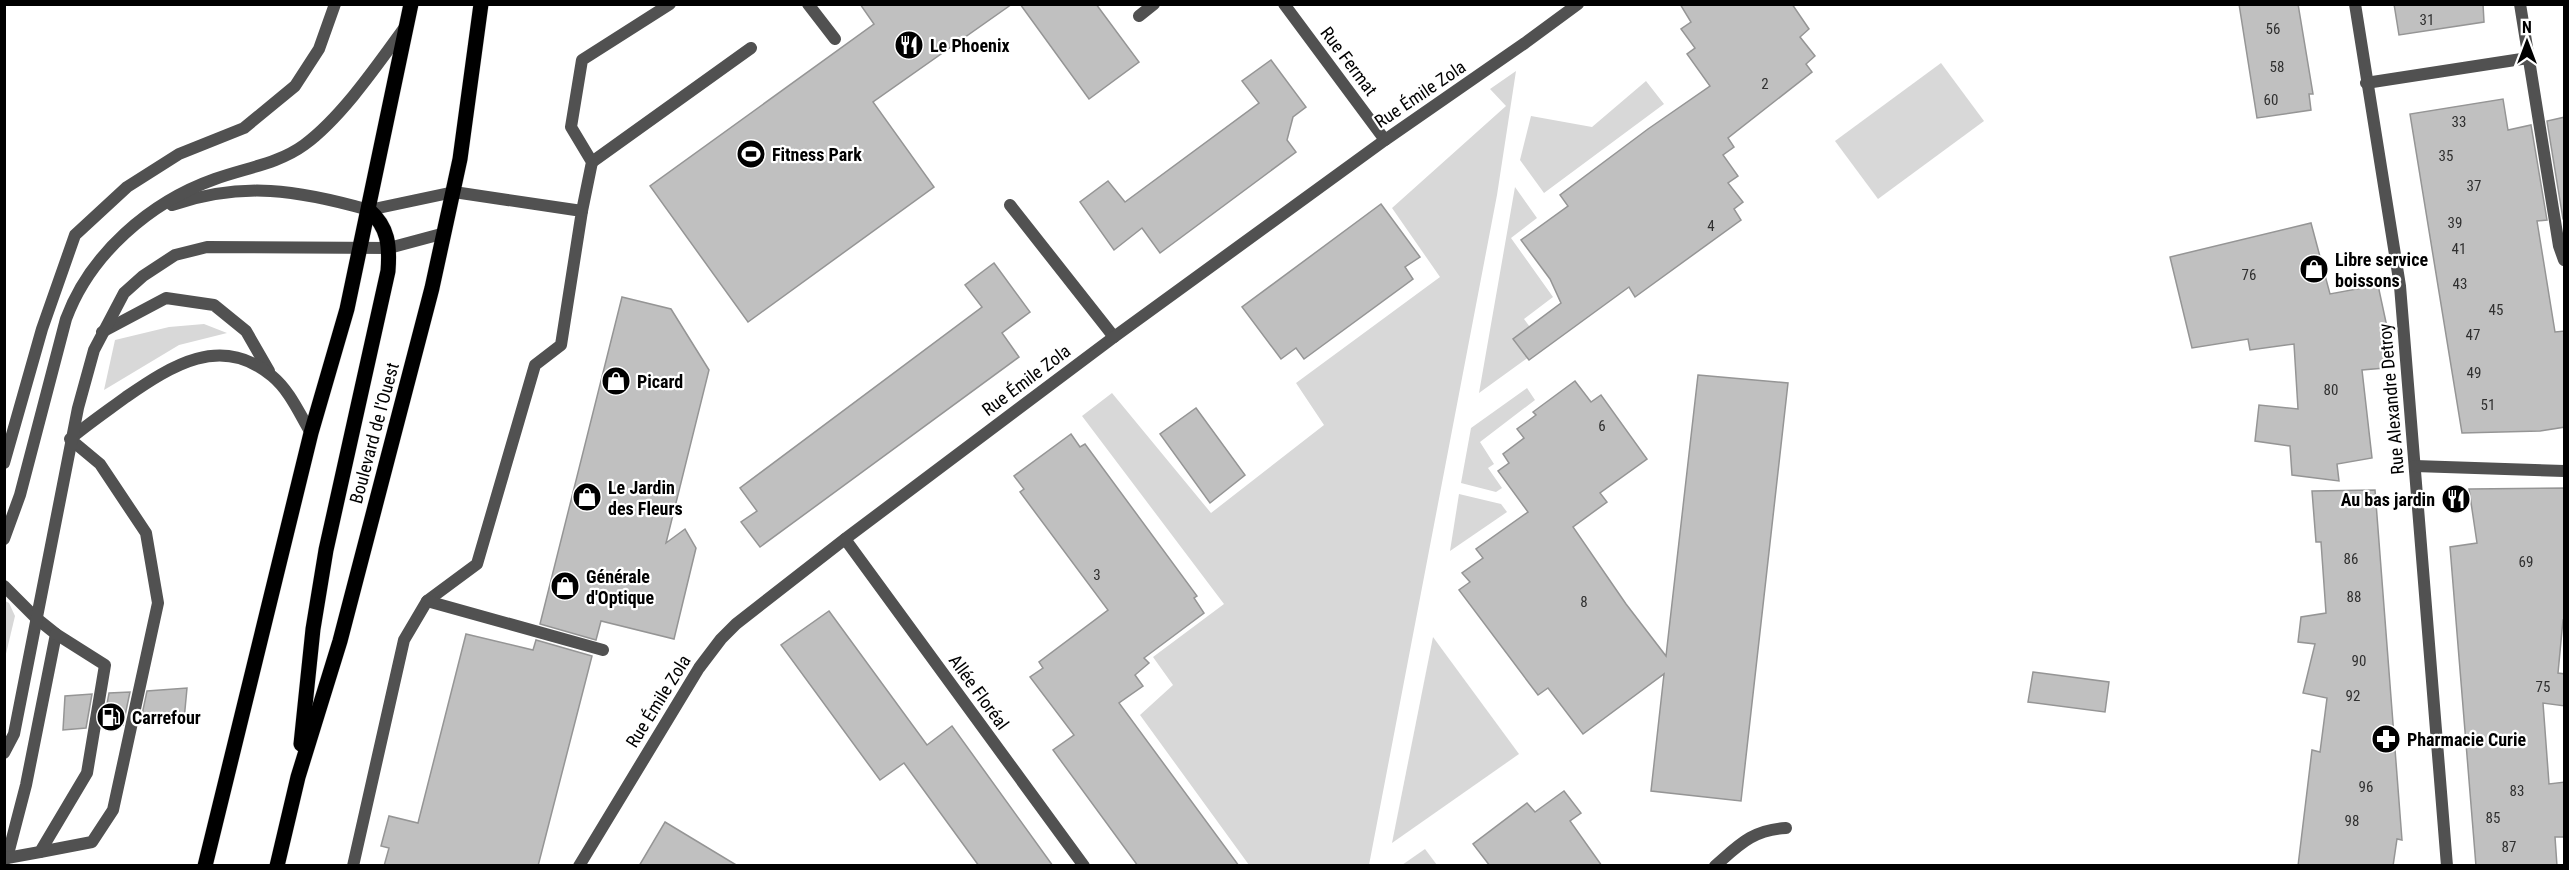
<svg xmlns="http://www.w3.org/2000/svg" width="2569" height="870" font-family="'Roboto Condensed',sans-serif">
  <style>
    .green { fill: #d8d8d8 }
    .building { fill: #c0c0c0; stroke: #959595; stroke-width: 1.5 }
    .lines { fill: none; stroke-linecap: round; stroke-linejoin: round }
    .primary-casing { stroke: #dbdbdb; stroke-width: 16 }
    .service { stroke: #515151; stroke-width: 12 }
    .minor { stroke: #515151; stroke-width: 12 }
    .primary { stroke: #000; stroke-width: 15 }
    .labels { text-anchor: middle; dominant-baseline: central; stroke-width: 4.5; stroke-linejoin: round; paint-order: stroke }
    .number-label { font-size: 15px; fill: #303030 }
    .poi-label { font-size: 18px; font-weight: bold; fill: #000; stroke: #fff; text-anchor: start }
    .street-label { font-size: 18px; fill: #000; stroke: #fff }
  </style>
  <rect width="100%" height="100%" fill="#fff"/>
  <g class="green">
    <path d="M1941,63L1984,121L1878,199L1835,141Z"/>
    <path d="M1516,71L1497,195L1369,865H1249L1140,715L1173,685L1153,657L1224,604L1082,416L1112,393L1211,513L1324,425L1296,383L1440,277L1392,208L1506,106L1490,89Z"/>
    <path d="M1646,81L1664,104L1544,193L1520,160L1531,116L1592,127Z"/>
    <path d="M1515,187L1537,218L1511,238L1553,297L1524,319L1544,346L1479,393Z"/>
    <path d="M204,324L227,333L179,345L104,390L115,340L169,327Z"/>
    <path d="M1527,388L1535,400L1480,442L1494,464L1488,468L1502,488L1496,492L1461,483L1471,428Z"/>
    <path d="M1459,494L1501,504L1507,512L1450,551Z"/>
    <path d="M5,601L9,603L15,616L5,658Z"/>
    <path d="M1433,637L1519,754L1392,843Z"/>
    <path d="M1425,849L1437,865H1402Z"/>
  </g>
  <g class="building">
    <path d="M860,4H1012L873,102L934,187L748,322L650,186L874,24Z"/>
    <path d="M1020,4H1096L1139,62L1089,99Z"/>
    <path d="M1680,4H1792L1809,29L1800,37L1815,56L1806,64L1812,72L1728,138L1734,147L1723,155L1738,176L1728,183L1743,202L1734,209L1741,220L1635,297L1629,287L1529,360L1513,339L1561,303L1550,279L1521,240L1568,206L1560,195L1648,129L1710,86L1687,54L1695,48L1681,29L1691,22Z"/>
    <path d="M2239,4H2298L2313,94H2309L2311,110L2257,118Z"/>
    <path d="M2394,4H2483L2484,22L2399,35Z"/>
    <path d="M1271,60L1306,107L1293,117L1287,140L1296,152L1160,253L1142,228L1114,250L1080,202L1108,181L1125,202L1259,103L1242,81Z"/>
    <path d="M2503,99L2508,130L2531,125L2547,220L2537,221L2555,332L2565,331V427L2540,431L2462,433L2410,114Z"/>
    <path d="M2565,117V219H2563L2547,121Z"/>
    <path d="M1381,204L1420,257L1405,267L1413,279L1304,359L1296,348L1281,359L1242,307Z"/>
    <path d="M2311,223L2330,294L2378,285L2390,341L2384,342L2385,368L2362,370L2372,458L2337,464L2339,481L2292,475L2290,446L2255,441L2259,405L2298,409L2294,344L2250,350L2248,339L2192,348L2170,257Z"/>
    <path d="M994,263L1030,312L1002,333L1019,357L760,547L741,522L757,511L740,488L982,307L965,285Z"/>
    <path d="M622,297L671,309L709,370L666,543L685,529L696,548L674,639L601,621L596,640L540,624Z"/>
    <path d="M1698,375L1788,383L1741,801L1651,791L1664,674L1583,734L1548,688L1538,695L1459,590L1470,582L1462,573L1483,558L1476,549L1528,512L1498,471L1509,463L1503,454L1524,438L1517,429L1536,415L1533,412L1575,381L1591,402L1601,395L1647,459L1600,493L1607,502L1573,527L1626,604L1666,656Z"/>
    <path d="M1196,408L1245,475L1210,503L1160,434Z"/>
    <path d="M1071,434L1080,447L1085,444L1197,596L1194,598L1204,613L1144,658L1149,663L1135,675L1143,686L1119,703L1239,866H1138L1053,750L1074,735L1030,677L1043,668L1039,662L1108,610L1020,492L1024,489L1014,476Z"/>
    <path d="M2565,488V620H2563L2558,673L2565,674V706L2543,703L2549,784L2565,782V837H2555L2557,866H2476L2450,547L2477,543L2469,489Z"/>
    <path d="M2375,490L2402,840L2397,839L2393,866H2298L2312,750L2320,752L2327,698L2303,693L2315,644L2298,642L2301,617L2326,613L2321,542H2316L2312,491Z"/>
    <path d="M829,611L927,745L952,726L1053,866H979L904,763L880,780L781,645Z"/>
    <path d="M466,634L533,650L536,640L592,656L538,866H384L389,848L381,846L389,816L418,823Z"/>
    <path d="M2033,672L2109,682L2105,712L2028,702Z"/>
    <path d="M187,688L184,720L140,724L147,691Z"/>
    <path d="M130,692L123,725L103,726L109,693Z"/>
    <path d="M92,694L86,728L63,730L65,696Z"/>
    <path d="M1564,791L1581,813L1570,821L1602,866H1490L1473,844L1527,803L1535,812Z"/>
    <path d="M665,822L738,866H639Z"/>
  </g>
  <g class="lines">
    <g class="primary-casing">
      <g id="primary">
        <path d="M301,744L313,629L326,550L388,271C390,245 388,227 369,210"/>
        <path d="M205,866L311,433L347,309L411,4"/>
        <path d="M277,866L298,777L340,641L432,288L460,159L481,4"/>
      </g>
    </g>
    <g class="service">
      <path d="M808,4L835,39"/>
      <path d="M592,162L751,48"/>
      <path d="M1010,205L1114,337"/>
      <path d="M369,210L454,192L582,211L561,345L535,365L477,564L427,601"/>
      <path d="M582,211L592,162L571,127L582,60L670,4"/>
      <path d="M102,332L166,298L214,305L246,331L269,371"/>
      <path d="M4,463L42,329L75,235L127,187L179,154L244,128L295,86L319,49L335,4"/>
      <path d="M4,586L36,618L56,634L26,785L7,858H4"/>
      <path d="M40,852L92,842L113,810L158,603L146,533L100,464L70,439C88,424 107,411 126,397C171,366 221,333 272,376C290,391 299,413 311,433"/>
      <path d="M7,858L40,852L87,773L105,665L56,634"/>
      <path d="M353,866L404,640L427,601L603,650"/>
    </g>
    <g class="minor">
      <path d="M1284,4L1385,140"/>
      <path d="M2355,4L2400,286L2447,866"/>
      <path d="M2520,4L2559,246L2564,260"/>
      <path d="M1139,16L1154,4"/>
      <path d="M2366,83L2528,58"/>
      <path d="M172,205C243,181 298,190 369,210"/>
      <path d="M2415,466L2564,471"/>
      <path d="M4,539L20,495L66,319C90,254 150,202 215,179C245,168 278,164 304,145C342,117 378,64 405,27"/>
      <path d="M845,539L1084,866"/>
      <path d="M4,753L14,734L78,408L94,350L124,293L143,276L175,255L207,247L389,248L445,233"/>
      <path d="M579,866L699,668L721,639L736,624L845,539L1114,337L1385,140L1525,43L1578,4"/>
      <path d="M1715,866C1739,845 1752,830 1786,828"/>
    </g>
    <use href="#primary" class="primary"/>
  </g>
  <defs>
    <g id="restaurant-disc" transform="scale(1.5)"><circle r="9.5" fill="#000" stroke="#fff"/><path d="M-5-6h1v4h1v-4h1v4h1v-4h1v5L-1.5 .5V6h-2V.5L-5-1ZM5-6V6H3V1.5H1.5Q1.5-4 5-6Z" fill="#fff"/></g>
    <g id="stadium-disc" transform="scale(1.5)"><circle r="9.5" fill="#000" stroke="#fff"/><path d="M0-5a6.5 5 0 1 0 0 10a6.5 5 0 1 0 0-10ZM-3.5-1.8h7v3.6h-7Z" fill="#fff"/></g>
    <g id="shop-disc" transform="scale(1.5)"><circle r="9.5" fill="#000" stroke="#fff"/><path d="M-5-2.5h2.3a2.7 3.5 0 0 1 5.4 0H5L5.5 6h-11ZM-1.5-2.5h3a1.5 2.3 0 0 0-3 0Z" fill="#fff"/></g>
    <g id="fuel-disc" transform="scale(1.5)"><circle r="9.5" fill="#000" stroke="#fff"/><path d="M-5.5-6h7V0h2V4h1.3V-2.5L3-4.5l.8-.8L6-3V5H2.5V1h-1V6h-7ZM-4.2-4.7v3.2H.2V-4.7Z" fill="#fff"/></g>
    <g id="pharmacy-disc" transform="scale(1.5)"><circle r="9.5" fill="#000" stroke="#fff"/><path d="M-2-6h4v4h4v4h-4v4h-4v-4h-4v-4h4Z" fill="#fff"/></g>
  </defs>
  <g fill-rule="evenodd">
    <use href="#restaurant-disc" x="909" y="45"/>
    <use href="#stadium-disc" x="751" y="154"/>
    <use href="#shop-disc" x="2314" y="269"/>
    <use href="#shop-disc" x="616" y="381"/>
    <use href="#shop-disc" x="587" y="497"/>
    <use href="#restaurant-disc" x="2456" y="499"/>
    <use href="#shop-disc" x="565" y="586"/>
    <use href="#fuel-disc" x="111" y="717"/>
    <use href="#pharmacy-disc" x="2386" y="739"/>
  </g>
  <g class="labels">
    <g class="number-label">
      <text x="2427" y="20">31</text>
      <text x="2273" y="29">56</text>
      <text x="2277" y="67">58</text>
      <text x="1765" y="84">2</text>
      <text x="2271" y="100">60</text>
      <text x="2459" y="122">33</text>
      <text x="2446" y="156">35</text>
      <text x="2474" y="186">37</text>
      <text x="2455" y="223">39</text>
      <text x="1711" y="226">4</text>
      <text x="2459" y="249">41</text>
      <text x="2249" y="275">76</text>
      <text x="2460" y="284">43</text>
      <text x="2496" y="310">45</text>
      <text x="2473" y="335">47</text>
      <text x="2474" y="373">49</text>
      <text x="2331" y="390">80</text>
      <text x="2488" y="405">51</text>
      <text x="1602" y="426">6</text>
      <text x="2351" y="559">86</text>
      <text x="2526" y="562">69</text>
      <text x="1097" y="575">3</text>
      <text x="2354" y="597">88</text>
      <text x="1584" y="602">8</text>
      <text x="2359" y="661">90</text>
      <text x="2543" y="687">75</text>
      <text x="2353" y="696">92</text>
      <text x="2366" y="787">96</text>
      <text x="2517" y="791">83</text>
      <text x="2493" y="818">85</text>
      <text x="2352" y="821">98</text>
      <text x="2509" y="847">87</text>
    </g>
    <g class="poi-label">
      <text x="930" y="45">Le Phoenix</text>
      <text x="772" y="154">Fitness Park</text>
      <text x="2335" y="259">Libre service<tspan x="2335" dy="21">boissons</tspan></text>
      <text x="637" y="381">Picard</text>
      <text x="608" y="487">Le Jardin<tspan x="608" dy="21">des Fleurs</tspan></text>
      <text x="2435" y="499" text-anchor="end">Au bas jardin</text>
      <text x="586" y="576">Générale<tspan x="586" dy="21">d'Optique</tspan></text>
      <text x="132" y="717">Carrefour</text>
      <text x="2407" y="739">Pharmacie Curie</text>
    </g>
    <g class="street-label">
      <text transform="translate(1349 61) rotate(53)">Rue Fermat</text>
      <text transform="translate(1420 94) rotate(-34)">Rue Émile Zola</text>
      <text transform="translate(1026 380) rotate(-37)">Rue Émile Zola</text>
      <text transform="translate(2391 399) rotate(-95)">Rue Alexandre Detroy</text>
      <text transform="translate(374 433) rotate(-75)">Boulevard de l'Ouest</text>
      <text transform="translate(979 692) rotate(54)">Allée Floréal</text>
      <text transform="translate(658 701) rotate(-58)">Rue Émile Zola</text>
    </g>
  </g>
  <rect width="2569" height="870" fill="none" stroke="#000000" stroke-width="12"/>
  <g transform="translate(2527 42)" stroke="#ffffff" stroke-width="4.5" paint-order="stroke">
  <path d="M0-4.5L10 22L0 15L-10 22Z" fill="#000000"/>
  <text y="-9" font-size="16" font-weight="bold" text-anchor="middle" fill="#000000">N</text>
  </g>
</svg>
